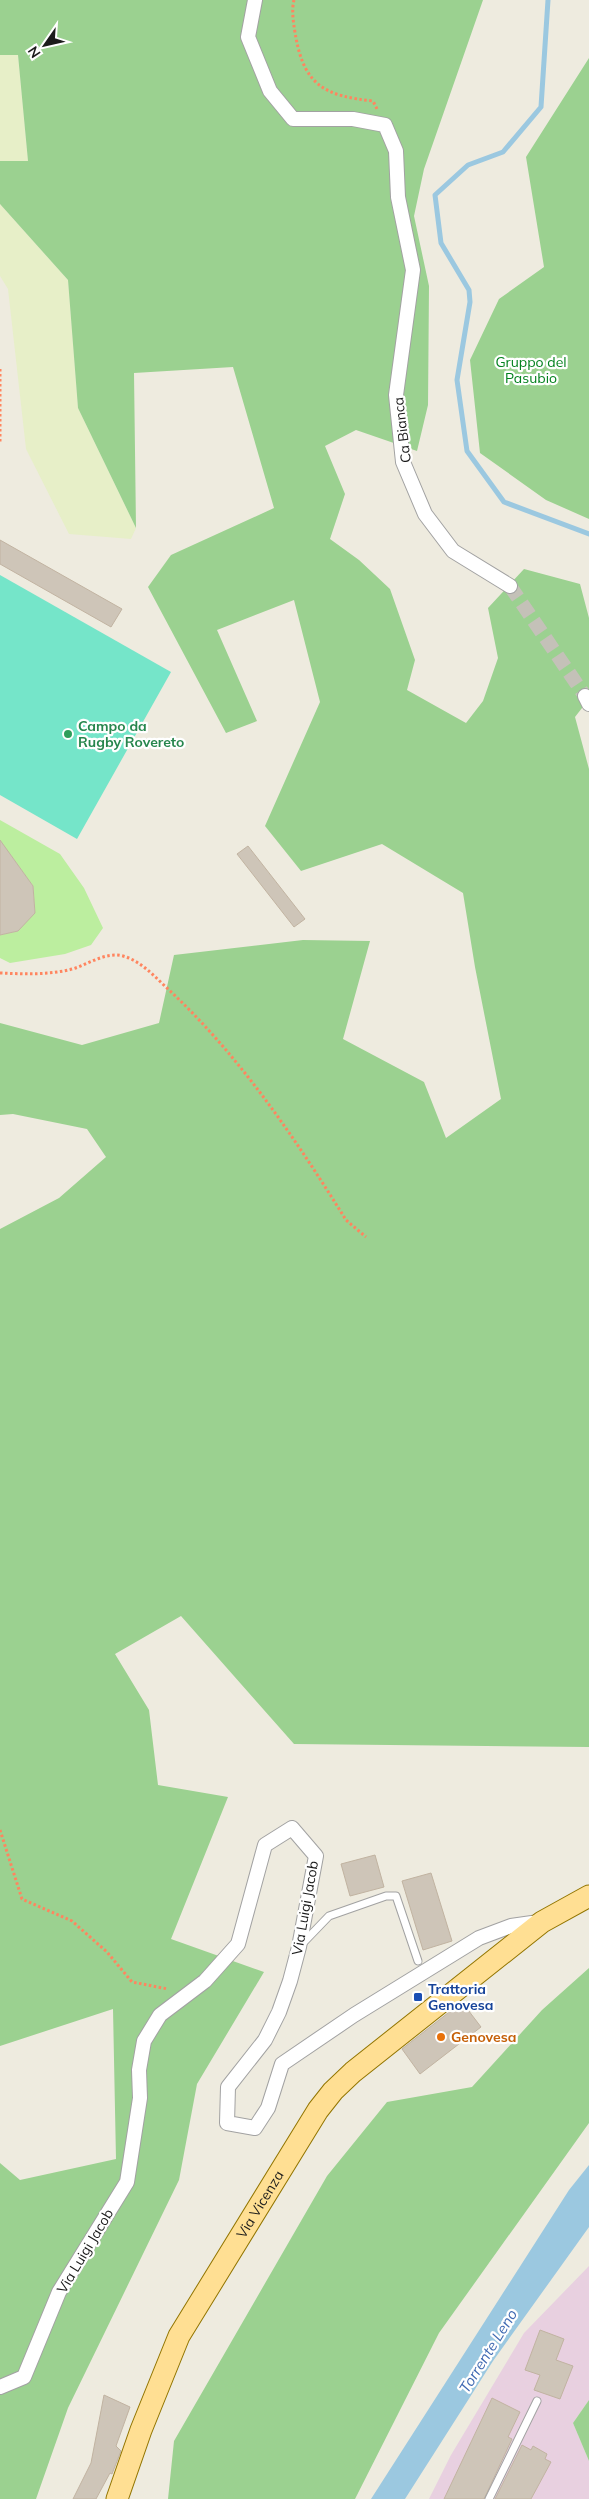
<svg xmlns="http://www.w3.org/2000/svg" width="589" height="2499" font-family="Mulish,sans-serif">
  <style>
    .industrial { fill: #e8d0e0 }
    .farmland { fill: #e7efc8 }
    .grass { fill: #bcee9f }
    .forest { fill: #9bd190 }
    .pitch { fill: #75e5c9 }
    .water { fill: #9bc8e0 }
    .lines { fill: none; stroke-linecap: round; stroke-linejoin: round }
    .stream { stroke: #9bc8e0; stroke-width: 5 }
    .building { fill: #cec5b8; stroke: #c1b3a1 }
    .minor-tunnel { stroke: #c4c1b8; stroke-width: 14; stroke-dasharray: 14 7; stroke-linecap: butt }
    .service-casing { stroke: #a2a2a2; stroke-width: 9 }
    .minor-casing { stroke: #a2a2a2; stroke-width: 16 }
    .primary-casing { stroke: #927500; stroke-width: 23 }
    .path { stroke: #ff855f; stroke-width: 3; stroke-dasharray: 2.5 2.5; stroke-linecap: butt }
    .service { stroke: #fff; stroke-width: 7 }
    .minor { stroke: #fff; stroke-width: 14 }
    .primary { stroke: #ffdf93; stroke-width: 21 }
    .leisure-dot { fill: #2e9e5b; stroke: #fff; stroke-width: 2 }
    .transit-dot { fill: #1a4fb4; stroke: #fff; stroke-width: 2 }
    .food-dot { fill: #e8710a; stroke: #fff; stroke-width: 2 }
    .labels { text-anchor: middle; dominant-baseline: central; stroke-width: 4.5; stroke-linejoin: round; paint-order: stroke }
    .park-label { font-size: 14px; fill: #02811d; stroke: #fff }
    .street-label { font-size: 14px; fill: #1b1b1b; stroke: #fff }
    .leisure-label { font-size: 14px; font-weight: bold; fill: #27864d; stroke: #fff; text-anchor: start }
    .transit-label { font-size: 14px; font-weight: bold; fill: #164399; stroke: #fff; text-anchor: start }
    .food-label { font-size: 14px; font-weight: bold; fill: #c56008; stroke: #fff; text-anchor: start }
    .water-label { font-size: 15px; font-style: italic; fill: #406ab2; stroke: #fff }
  </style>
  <rect width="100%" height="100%" fill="#eeebdf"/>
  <path class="industrial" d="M589,2266V2400L573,2423L589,2461V2499H429L451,2455L524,2333Z"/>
  <g class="farmland">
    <path d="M0,55H18L28,161H0Z"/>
    <path d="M0,204L68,280L78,408L136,528L131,539L69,534L26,449L8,289L0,276Z"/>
  </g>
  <path class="grass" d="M0,820L60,854L84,888L103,928L91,945L65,954L10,963L0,958V935L18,931L35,912L33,886L10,854L0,850Z"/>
  <g class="forest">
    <path d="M0,0H483L424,169L414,216L429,286L428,405L417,451L356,430L325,446L345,494L330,539L359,560L390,589L415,660L407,690L466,723L483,701L498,658L488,608L524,569L580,584L589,618V699L575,717L589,769V1747L294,1744L181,1616L115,1654L149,1710L158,1785L228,1797L171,1939L264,1972L197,2084L179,2180L68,2408L36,2499H0V2163L20,2180L116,2159L113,2009L0,2046V1229L59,1198L106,1157L87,1129L13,1114L0,1115V1023L82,1045L159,1023L174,955L303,940L370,941L343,1039L424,1082L446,1138L501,1099L475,967L463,893L382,844L301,871L265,826L320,702L294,600L217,630L257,721L226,733L148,587L171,555L274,508L233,367L134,373L136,528L78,408L68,280L0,204V161H28L18,55H0Z"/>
    <path d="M589,58V519L546,500L480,453L470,360L499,299L544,267L526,157Z"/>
    <path d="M589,1968V2123L439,2333L355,2499H168L174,2441L327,2176L387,2102L472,2087L542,2010Z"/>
    <path d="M589,2400V2461L573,2423Z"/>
  </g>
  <path class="pitch" d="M0,575L171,672L77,839L0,795Z"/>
  <path class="water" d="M589,2165V2227L493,2361L405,2499H371L569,2190Z"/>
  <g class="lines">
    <path class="stream" d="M548,0L541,107L503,152L468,165L435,195L441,243L469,290L470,302L457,380L467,451L504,502L589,534"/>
  </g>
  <g class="building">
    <path d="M0,540L122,609L111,627L0,564Z"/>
    <path d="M0,840L33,886L35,913L18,931L0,935Z"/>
    <path d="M248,846L305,919L294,927L237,854Z"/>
    <path d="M375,1855L384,1887L350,1896L341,1864Z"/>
    <path d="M431,1873L452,1941L423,1950L402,1881Z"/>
    <path d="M462,2002L481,2027L420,2074L402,2049Z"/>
    <path d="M540,2330L564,2339L556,2360L573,2366L560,2399L534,2390L540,2375L525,2370Z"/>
    <path d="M104,2395L130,2407L116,2446L121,2451L112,2474L110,2473L96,2499H73L91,2463Z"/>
    <path d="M492,2398L520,2412L508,2437L512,2439L484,2499H444Z"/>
    <path d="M522,2445L531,2450L533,2446L547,2454L545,2459L551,2462L531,2499H495Z"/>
  </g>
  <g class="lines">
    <path class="minor-tunnel" d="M510,586L585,696"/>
    <g class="service-casing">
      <g id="service">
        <path d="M303,1943L329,1916L386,1896H396L418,1961"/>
        <path d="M489,2499L537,2401"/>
      </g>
    </g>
    <g class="minor-casing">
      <g id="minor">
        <path d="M255,0L248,37L270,91L293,119H353L385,125L396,151L398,197L413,270L396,395L403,462L425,514L453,551L510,586"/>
        <path d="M585,696L589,704"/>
        <path d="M0,2387L24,2377L59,2292L127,2182L140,2098L139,2070L144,2041L160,2015L205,1981L238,1944L265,1845L292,1828L316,1856L299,1947L290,1981L279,2012L265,2040L228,2087L227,2123L255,2128L268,2108L282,2064L354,2015L479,1938L511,1926L539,1922"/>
      </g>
    </g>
    <g class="primary-casing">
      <g id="primary">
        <path id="s1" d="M117,2499L141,2430L179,2336L318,2110L333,2091L353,2072L542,1922L589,1896"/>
      </g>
    </g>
    <g class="path">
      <path d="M294,0C291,11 294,27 296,38C305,87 327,96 373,101L377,109"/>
      <path d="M0,369V443"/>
      <path d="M0,973C23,974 46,975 68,970C85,967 104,951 123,956C141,961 154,976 168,989C239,1055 295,1138 346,1220L366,1237"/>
      <path d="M0,1830L22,1899L72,1921L107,1952L132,1982L168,1989"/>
    </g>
    <use href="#service" class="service"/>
    <use href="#minor" class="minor"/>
    <use href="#primary" class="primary"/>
  </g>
  <circle class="leisure-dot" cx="68" cy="734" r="5"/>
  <rect class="transit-dot" x="413" y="1992" width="10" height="10" rx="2.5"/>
  <circle class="food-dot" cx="441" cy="2037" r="5"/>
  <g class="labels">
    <g class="park-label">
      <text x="531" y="362">Gruppo del<tspan x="531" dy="16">Pasubio</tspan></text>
    </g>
    <g class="street-label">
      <text transform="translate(402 430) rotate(-97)">Ca Bianca</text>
      <text transform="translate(305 1908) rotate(-80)">Via Luigi Jacob</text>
      <text stroke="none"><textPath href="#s1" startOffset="329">Via Vicenza</textPath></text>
      <text transform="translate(85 2251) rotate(-59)">Via Luigi Jacob</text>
    </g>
    <g class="leisure-label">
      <text x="78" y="726">Campo da<tspan x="78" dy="16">Rugby Rovereto</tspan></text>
    </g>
    <g class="transit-label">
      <text x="428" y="1989">Trattoria<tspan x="428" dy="16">Genovesa</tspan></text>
    </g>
    <g class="food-label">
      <text x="451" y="2037">Genovesa</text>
    </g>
    <g class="water-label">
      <text transform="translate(488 2351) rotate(-58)">Torrente Leno</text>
    </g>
  </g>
  <g transform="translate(45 45) rotate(236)" stroke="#ffffff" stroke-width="4" paint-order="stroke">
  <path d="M0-4L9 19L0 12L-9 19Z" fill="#1b1b1b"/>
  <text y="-8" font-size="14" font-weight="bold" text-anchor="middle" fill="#1b1b1b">N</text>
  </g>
</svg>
